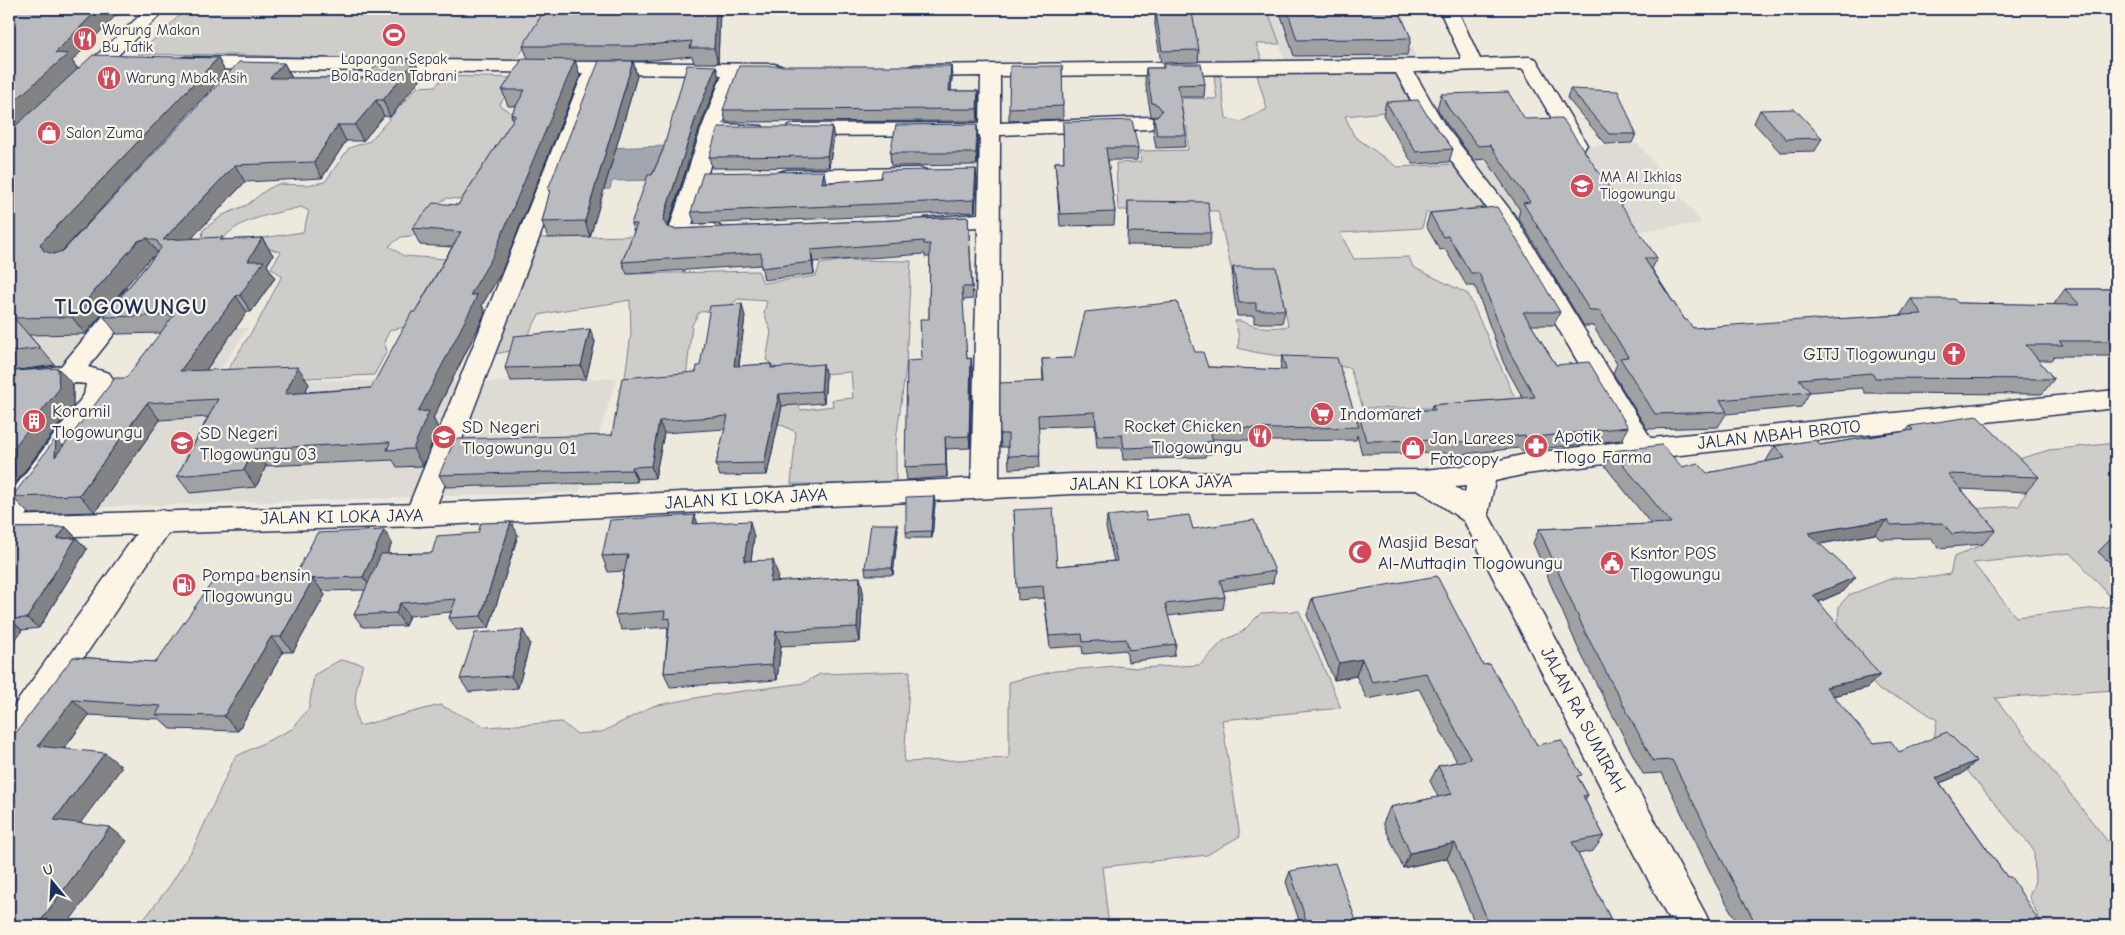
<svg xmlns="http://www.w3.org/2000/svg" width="2125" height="935" font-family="'Comic Neue',sans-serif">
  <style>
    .built { fill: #dedbd4 }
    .green { fill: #cfcdca; stroke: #757e94 }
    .water { fill: #a2a7af; stroke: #6c778f }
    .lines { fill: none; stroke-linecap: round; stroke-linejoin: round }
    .minor-casing { stroke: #1b2f5e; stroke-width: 3 }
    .major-casing { stroke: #1b2f5e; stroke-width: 3 }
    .minor { fill: #fcf5e5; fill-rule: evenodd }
    .major { fill: #fcf5e5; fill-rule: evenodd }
    .wall { fill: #a0a1a3; stroke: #1b2f5e }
    .shaded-wall { fill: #828385; stroke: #1b2f5e }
    .building { fill: #babbbe; stroke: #1b2f5e }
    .labels { text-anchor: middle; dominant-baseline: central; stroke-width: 4.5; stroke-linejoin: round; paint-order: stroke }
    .far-poi-label { font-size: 15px; fill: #1b2f5e; stroke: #fcf5e5; text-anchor: start }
    .poi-label { font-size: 18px; fill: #1b2f5e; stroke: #fcf5e5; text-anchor: start }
    .street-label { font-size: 18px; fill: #1b2f5e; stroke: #fcf5e5 }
    .district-label { font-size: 22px; font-weight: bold; letter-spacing: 1px; fill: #1b2f5e; stroke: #fcf5e5 }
  </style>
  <rect width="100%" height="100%" fill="#eee9dd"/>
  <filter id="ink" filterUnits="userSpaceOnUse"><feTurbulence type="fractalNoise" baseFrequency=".02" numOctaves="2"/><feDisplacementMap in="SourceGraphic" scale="10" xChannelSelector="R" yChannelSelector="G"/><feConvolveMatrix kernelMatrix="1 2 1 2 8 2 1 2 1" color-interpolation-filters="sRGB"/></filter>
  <g filter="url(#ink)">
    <g class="built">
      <path d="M1267,9H1393L1417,59L1285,61Z"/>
      <path d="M1638,144L1702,223L1527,246L1469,150Z"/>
      <path d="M71,266H145L59,374H9V337Z"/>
      <path d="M248,328L212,382L323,380L470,382L617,378L580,492L29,509L183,329Z"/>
    </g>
    <g class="green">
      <path d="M187,9H551L513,64L236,55L138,54Z"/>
      <path d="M1155,9H1267L1280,44H1256L1263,63L1198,65L1155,25Z"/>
      <path d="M1398,73L1414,109L1345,116L1354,136L1397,167L1457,164L1489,207L1426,213L1422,228L1340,233L1354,259L1409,257L1413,267L1468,294L1518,405L1450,408H1363L1350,368L1254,352L1238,348L1239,337L1235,321C1243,320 1247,324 1254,326C1265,328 1277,328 1288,326L1279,278L1233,276L1218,211L1118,210L1116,163L1141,162L1140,151L1188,150L1187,127L1177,124L1173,105H1182L1181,98L1217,99L1214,76H1220L1226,118L1241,122L1267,109L1257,75Z"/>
      <path d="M444,76L519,78L499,105L516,116L480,201L447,198L427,210L420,235L401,237L389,246L404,256L447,259L419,324L390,330L384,342L387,351L374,375L220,382L259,320L282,276L271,268L281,252L242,241L303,232L309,211L301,207C275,214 236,218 221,242L202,239L203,230L223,215L247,205L266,190L278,184L307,185L325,182L349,148L370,141L417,87L436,86Z"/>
      <path d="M631,236L634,248L628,274L758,271L763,283L816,276L820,264L846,260L911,261L906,366L896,441V482L870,484H791L796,432L771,420L759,409L796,402L801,410L833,406L832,400L853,398L851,372L788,376L766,360L771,332L764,313L767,301L738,299L725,310L699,312L692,325L686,378L624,384L631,334L630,300C600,306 569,308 539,315L520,349L490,355L534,238Z"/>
      <path d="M2116,443V603L2071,553L1973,563L2016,617L2116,606V690L1995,698L2116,852V926H2043L2029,897L2035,881L2034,850L1950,750L1933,746L1937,720L1910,702L1880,691L1861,671L1838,626L1839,606L1849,595L1893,578L1934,577L1950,574L1954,557L1983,544L1955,510L2019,506L2026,492L2019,459L2049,450Z"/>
      <path d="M1299,611L1341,708L1222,720L1240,836L1207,855L1102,867L1109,926H106L142,922L171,884L194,847L235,757L292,729L309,708L314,675L340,660L363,664C357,684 351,705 359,726L440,705L486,727L561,722L577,734L602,732L653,706L706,696L804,683L820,674L910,671L904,762L1009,758V682L1055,671L1116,666L1137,668L1200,665L1223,641L1242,632L1261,613Z"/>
    </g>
    <path class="water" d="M667,146L656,180L612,181L610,189L552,191L571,149Z"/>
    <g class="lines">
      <g class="minor-casing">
        <g id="minor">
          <path d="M1439,9H1457L1480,59L1529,57L1536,59L1587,145L1584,149L1577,151L1570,149L1523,69L1414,72L1444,124L1514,215L1653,442L1657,449L1653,456L1643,459L1633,456L1493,217L1425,126L1396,73L1000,76V123L1149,117L1156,119L1159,123L1156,127L1149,129L1000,135L999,487L995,494L985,497L975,494L971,487L978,227L933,230L925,228L922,223L925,218L978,214L980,135L795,136L788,134L785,130L788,126L795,124L980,123L981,76L915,77L908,75L906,71L908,67L915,65L1462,59Z"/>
          <path d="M185,57L774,64L781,66L783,70L781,74L741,75L723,124L762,126L765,130L762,134L719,136L692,225L712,224L720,226L723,231L720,236C705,239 686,241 671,238L668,233L701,130L722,75L602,74L433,515L429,523L419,526L409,523L405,515L583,73L185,69L178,67L176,63L178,59Z"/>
          <path d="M919,168L926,170L930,174L926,178L919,180L787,182L780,180L776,176L780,172L787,170Z"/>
          <path d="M134,287L142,289L146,294L88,367L109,373L113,379L110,397L19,524L9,527V495L84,395L86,384C64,380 41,390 19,384L15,378L19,372L61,366L126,289Z"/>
          <path d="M161,510L171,513L175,521L171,529L21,750L9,755V713L151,513Z"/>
        </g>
      </g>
      <g class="major-casing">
        <g id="major">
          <path d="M147,9H166L87,85L80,87L73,85L70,81L73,77Z"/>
          <path d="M2116,390V408L1643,459L1526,474L1495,481L1488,514L1705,913L1711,926H1672L1464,521L1419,490L1073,494L419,526L9,538V516L419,504L1073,474L1424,470L1483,464L1526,454L1643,439ZM1466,486L1465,493L1455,487Z"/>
        </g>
      </g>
      <use href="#minor" class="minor"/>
      <use href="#major" class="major"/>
    </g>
    <g class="wall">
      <path d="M9,9L72,61L78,69L226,73L61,252L63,251L284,63L292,78H365L422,77L390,117L384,116L363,141H346L322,178L245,182L192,238L224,240L262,238L273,255L267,265L275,278L251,312H247L206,370L309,384L305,392L371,388L452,247L420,245L412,228L458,205L513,120L511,115L516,106H508L502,90L528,59L523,46L607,9L699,12L720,9L718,63H694L692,56L642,61H575L580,76L501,273L482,305L485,312L480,324L433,418L438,428L423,466L397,467L393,460L266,466L256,487L190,493L177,476L208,417L160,420L95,512L29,514L12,497L63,446L126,378L161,333L117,334L104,317L154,256L150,258L85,334L29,335L55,365L11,371L73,385V406L9,492Z"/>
      <path d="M1279,9H1398L1411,38L1407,55L1294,56Z"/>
      <path d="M1156,13L1199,50L1198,62L1161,63L1155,25Z"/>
      <path d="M633,61L637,76L590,237L548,238L542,222L550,193L548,189Z"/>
      <path d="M1163,64L1205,84L1204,97H1180L1186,135L1185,147L1156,148L1153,130L1154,117H1155L1151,116L1145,80L1146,68H1163Z"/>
      <path d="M716,66L719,78L699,129L668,228L675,229L968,217L973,299L962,300L967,359L971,358L972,371L970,448L946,449L947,477L907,480L905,467L929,319L930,257H925V254L813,262L814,274L764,280L761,265L627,274L622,262L634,232L631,224L652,175L663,150Z"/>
      <path d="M951,66L952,78L951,91H978V121L726,122L723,110Z"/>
      <path d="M1062,66L1063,119L1009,121V108Z"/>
      <path d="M1570,89L1636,134L1632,143L1606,144L1567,98Z"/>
      <path d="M1441,94L1525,119L1657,258L1652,269L1685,320L1693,328L1902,315L1901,314L1911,299L1958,303L2054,305V304L2065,289H2116V356H2054L2051,360H2038L2054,379L2042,394L1865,393L1862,388L1810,392L1801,407L1726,414L1718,427L1647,429L1613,373L1617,364L1593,326H1584L1518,217L1520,210L1486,159L1474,160L1446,123L1437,108Z"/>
      <path d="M1386,102L1427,115L1453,149L1449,162L1413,164L1383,115Z"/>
      <path d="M1760,110L1822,138L1815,151L1780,152L1754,123Z"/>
      <path d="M1063,122L1138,148L1137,160H1108L1115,212L1114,225L1060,226L1056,174L1055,162H1064Z"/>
      <path d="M834,137L829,167L712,168L709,157Z"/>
      <path d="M978,137L977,165L891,166L890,153Z"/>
      <path d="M976,169L977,181L975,212L695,224L691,212L826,183Z"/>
      <path d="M1128,201L1211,233L1210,246L1127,245Z"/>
      <path d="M1430,213L1560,312L1554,325H1531L1556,365L1628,427L1621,440L1521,451L1519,448L1446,456L1445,453L1362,454L1357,435L1356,440L1275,441L1212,439L1213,441L1211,454H1206L1205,457L1123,460L1122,448H1097L1095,425L1038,427L1040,467L1009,469L1008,447H1001L1000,434L1043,381L1042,359L1074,358L1195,352L1208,367L1280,370L1282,356L1356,417L1358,411L1431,410L1432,405L1523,398L1504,364L1475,286H1467L1445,249L1440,250L1426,226Z"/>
      <path d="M1233,267L1285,310L1282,323H1254V316H1237L1232,280Z"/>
      <path d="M745,316L739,366L771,364L772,367L826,376L824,403L782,406L767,475L720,476L716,464L725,429L664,433L655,478L637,479V482L446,487L439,475L612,435L696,372Z"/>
      <path d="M590,329L595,342L586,379L511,381L505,368Z"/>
      <path d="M1910,426L2039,477L2026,492L1961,489L1996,530L1983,544L1939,548L1931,538L1880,539L1875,534L1820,544L1844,591L1819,602L1867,688L1833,696L1873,743L1899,752L1976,761L1962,774L1940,783L2042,926H1739L1716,884L1662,773L1643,774L1578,648L1533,543L1539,529L1651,524L1605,466L1612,451L1707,473L1767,462L1766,461L1775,446L1820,445L1906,431Z"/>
      <path d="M935,503L932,538H907L906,532Z"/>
      <path d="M1014,510L1057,566L1114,561L1106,528L1107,516L1147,520L1193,529L1275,571L1273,583L1223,591L1225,597L1223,609L1168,616L1176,644L1174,656L1128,662L1126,650L1083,654L1082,646L1050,648L1044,598L1018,600Z"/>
      <path d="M698,524L754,537L751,561L778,575L777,582L860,577L863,592L860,642L781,646L777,680L670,687L664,673L668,630L667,627L622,630L615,615L624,571L608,572L602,556Z"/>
      <path d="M897,524L898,530L893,575H866L865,568Z"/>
      <path d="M66,527L87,549L39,628L22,630L9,649V528Z"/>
      <path d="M384,530L392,543L387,554L432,553L518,535L489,628L457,630L449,618L451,612L409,616L405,626L363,627L354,615L365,590L322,591L325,595L293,652H283L238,731L171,729L160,719L89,715L64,749L122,767L80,823L127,841L9,926L73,657L156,662L294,578Z"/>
      <path d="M2116,534V568L2098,552Z"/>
      <path d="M1312,598L1483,665L1537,745L1579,779L1588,795L1585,800L1604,836L1593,851L1578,854L1614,926H1476L1447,858L1403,868L1383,823L1390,807L1438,797L1430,781L1438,766L1457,762L1419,689L1367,699L1356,676L1334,680L1307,615Z"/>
      <path d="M530,643L518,688L469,692L460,679Z"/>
      <path d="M1290,871L1358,926H1301L1286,882Z"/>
    </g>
    <g class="shaded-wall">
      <path d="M98,9H122L72,61L78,70L9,133V106L55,53Z"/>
      <path d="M716,9H720L718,63L714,48Z"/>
      <path d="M218,58L226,73L53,261L44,251L40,244Z"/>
      <path d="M575,60L580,76L501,273L482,305L485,312L480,324L433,418L438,428L423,466L413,449L418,412Z"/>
      <path d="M415,61L422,77L390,117L383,100Z"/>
      <path d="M633,61L637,76L590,237L585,221Z"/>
      <path d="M284,63L292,79L270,78Z"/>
      <path d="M716,66L719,78L699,129L666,232L663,220L696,117Z"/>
      <path d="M951,66L952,78L950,103L949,91Z"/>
      <path d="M978,91L979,103L978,121L977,109Z"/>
      <path d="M376,100L384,116L363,141L355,125Z"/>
      <path d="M977,124L978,137L977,165L976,153Z"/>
      <path d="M338,125L346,141L322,178L314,162Z"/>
      <path d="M832,127L834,137L829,167L827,156Z"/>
      <path d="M235,165L245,182L174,257L163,240Z"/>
      <path d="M976,169L977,181L975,212L974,200Z"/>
      <path d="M824,171L826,183H822Z"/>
      <path d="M147,238L159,255L150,258L85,334L72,317L138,241Z"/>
      <path d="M262,238L273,255L267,265L275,278L251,312L240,295L248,261Z"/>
      <path d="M811,250L813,262L814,274L812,262Z"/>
      <path d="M236,296L247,312L193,388L180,371Z"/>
      <path d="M742,304L745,316L737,378L734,366Z"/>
      <path d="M590,329L595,342L586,379L581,366Z"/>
      <path d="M971,358L972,371L970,448L969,436Z"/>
      <path d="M823,364L826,376L824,403L821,391Z"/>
      <path d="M298,367L309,384L296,411L285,394Z"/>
      <path d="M58,368L73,385V406L9,492V454Z"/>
      <path d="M779,394L782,406L767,475L764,463Z"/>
      <path d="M147,403L160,420L95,512L79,495Z"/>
      <path d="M659,421L664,433L655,478L651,466Z"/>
      <path d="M945,437L946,449L947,477L946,465Z"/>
      <path d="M56,438L71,455L55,457Z"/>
      <path d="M254,449L266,466L256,487L244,470Z"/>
      <path d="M632,467L637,479V482L632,470Z"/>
      <path d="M934,496L935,503L932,538L931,531Z"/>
      <path d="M695,515L700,530L693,524Z"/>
      <path d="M1887,520L1875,534L1798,548L1808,533Z"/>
      <path d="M750,521L754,537L749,576L744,561Z"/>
      <path d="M511,522L518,535L489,628L481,616Z"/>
      <path d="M897,524L898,530L893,575L892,568Z"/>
      <path d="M66,527L76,538L57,539Z"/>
      <path d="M384,530L392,543L372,590L363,577Z"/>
      <path d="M76,538L87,549L39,628L27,618Z"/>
      <path d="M773,560L778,575L775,597L770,582Z"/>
      <path d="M860,577L863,592L860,642L857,627Z"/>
      <path d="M1856,577L1844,591L1802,609L1813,595Z"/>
      <path d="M313,579L325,595L293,652L281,637Z"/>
      <path d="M400,603L409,616L405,626L396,613Z"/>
      <path d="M10,619L22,630L9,649V621Z"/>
      <path d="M523,630L530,643L518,688L511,676Z"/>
      <path d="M776,631L781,646L777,680L772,665Z"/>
      <path d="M271,637L283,652L238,731L224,716Z"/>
      <path d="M1362,659L1356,676L1334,680L1339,663Z"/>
      <path d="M1880,675L1867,688L1814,700L1826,687Z"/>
      <path d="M73,700L89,715L55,760L38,746Z"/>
      <path d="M105,753L122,767L73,833L54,820Z"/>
      <path d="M1976,761L1962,774L1921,791L1936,778Z"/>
      <path d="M110,827L127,841L66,926H37Z"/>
      <path d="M1455,843L1447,858L1403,868L1410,853Z"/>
    </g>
    <g class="building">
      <path d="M9,9H98L55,53L68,54L9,106Z"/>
      <path d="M545,9H604L699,12H702L703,9H716L714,48H690L692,41L638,46H523Z"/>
      <path d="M1287,9H1398L1411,38L1297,40Z"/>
      <path d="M1156,13H1192L1199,50L1162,51Z"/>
      <path d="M93,55L218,58L40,244L44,251L53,254L63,251L239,62L284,63L270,78H365L380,61H415L383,100H376L355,125H338L314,162L235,165L163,240L223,237L220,240L262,238L248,261H264L240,295L236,296L180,371L298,367L285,394L371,388L412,312H415L461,232L412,228L433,203L458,205L516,115H511L525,90H502L522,59L575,60L493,256L470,295H477L472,307L418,412L429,411L413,449L387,450L390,442L254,449L244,470L177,476L218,399L147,403L79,495L12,497L56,438L55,457L115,378H126L174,315L104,317L161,248L157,241L147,238L138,241L72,317L14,318L40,348L9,352V132Z"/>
      <path d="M599,61H633L585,221L542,222L550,190L548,189Z"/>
      <path d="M1163,64H1201L1205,84L1178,85L1186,135H1157L1154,117L1158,116L1162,111L1158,105L1152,103L1146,68H1164Z"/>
      <path d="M687,65L716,66L696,117L663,220L667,227L675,229L968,217L972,287H962L967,359L971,358L969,436L945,437L946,465L905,467L907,361L922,360L920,319H929L930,244H924V241L811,250L812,262L761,268V253L622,262L637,224H631L648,175H652L663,150Z"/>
      <path d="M739,66H951L949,91H978L977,109L723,110Z"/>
      <path d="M1010,66H1062L1063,106L1009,108Z"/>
      <path d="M1570,89L1618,91L1636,134H1609Z"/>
      <path d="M1508,92L1525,119L1562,118L1657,258H1644L1685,320H1687L1693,328L1815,319L1816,320L1922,314L1911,299H1954L1958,303L2080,305L2065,289H2116V341H2059L2063,345H2026L2054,379L1875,378L1872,373L1799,379L1810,392L1720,400L1727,412L1655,414L1620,358L1628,357L1600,311H1590L1523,203L1530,202L1490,145L1478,146L1449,109L1441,94Z"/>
      <path d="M1418,100L1427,115L1453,149L1416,152L1386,102Z"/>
      <path d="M1795,109L1822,138L1786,139L1760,110Z"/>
      <path d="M1132,120L1138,148H1106L1115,212L1060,214L1055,162H1064L1063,122Z"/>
      <path d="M977,124L976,153H890L896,125Z"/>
      <path d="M718,127H832L827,156L709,157Z"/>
      <path d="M976,169L974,200L691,212L703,173L824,171L822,183L881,178L882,171Z"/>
      <path d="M1128,201L1208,202L1211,233L1128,232Z"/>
      <path d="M1497,207L1560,312H1523L1556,365L1589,362L1628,427L1526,438L1525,435L1451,443L1449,440L1366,441L1358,411L1435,410L1432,405L1535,397L1509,351L1479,273H1471L1448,236L1443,237L1430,213Z"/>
      <path d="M1233,267H1276L1285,310H1256V303H1239Z"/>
      <path d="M1177,302L1195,352H1203L1208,367L1286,370L1282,356L1337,358L1359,427L1277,429L1209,426L1213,441L1206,442L1207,445L1124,448L1122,435L1097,436L1095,412L1038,415L1040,455L1008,456V434H1000V383L1044,381L1042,359L1074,358L1085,312Z"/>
      <path d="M742,304L734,366L771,364V368L823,364L821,391L779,394L764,463L716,464L728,416L659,421L651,466L632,467V470L439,475L455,439L612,435L622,378L696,372L697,366H700L710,306Z"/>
      <path d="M590,329L581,366L505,368L514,336Z"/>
      <path d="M58,368L59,389L9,454V370L15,371Z"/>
      <path d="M1977,416L2039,477L1948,474L1996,530L1952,534L1943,523L1891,525L1887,520L1808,533L1856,577L1813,595L1880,675L1826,687L1873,743L1891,741L1899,752L1947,732L1976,761L1936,778L2007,877H2011L2042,926H1757L1728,872L1672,760L1653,761L1586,634L1539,529L1671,523L1612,451L1662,445L1682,467L1698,463L1707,473L1785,458L1775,446L1816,440L1820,445L1913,430L1910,426Z"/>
      <path d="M934,496L931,531L906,532V497Z"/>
      <path d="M1053,508L1057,566L1117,561L1107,516L1145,512L1147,520L1189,515L1193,529L1254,520L1275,571L1220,580L1225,597L1165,604L1176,644L1129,650L1126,639L1083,642L1082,634L1049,636L1043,586L1017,588L1014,510Z"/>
      <path d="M695,515L693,524L750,521L744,561L773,560L770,582L860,577L857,627L776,631L772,665L664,673L670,618L664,619L665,611L615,615L628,555L602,556L610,520Z"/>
      <path d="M511,522L481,616L449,618L456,599L400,603L396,613L354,615L381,554L432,553L437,536L478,533L481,523Z"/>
      <path d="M871,524H897L892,568H865Z"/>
      <path d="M66,527L57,539L76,538L27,618L10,619L9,621V528Z"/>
      <path d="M384,530L363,577L303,579L294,578L317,533Z"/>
      <path d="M218,574L313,579L281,637H271L224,716L156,715L161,706L73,700L38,746L105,753L54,820L110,827L37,926H9V742L73,657L156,662Z"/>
      <path d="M1437,576L1483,665L1490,664L1537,745L1561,740L1582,775L1577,776L1588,795L1583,796L1604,836L1572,842L1614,926H1490L1455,843L1410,853L1390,807L1452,794L1438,766L1471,759L1426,673L1372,682L1362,659L1339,663L1312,598Z"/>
      <path d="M523,630L511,676L460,679L475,633Z"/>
      <path d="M1335,863L1358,926H1308L1290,871Z"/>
      <path d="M1674,918L1678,926H1621Z"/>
      <path d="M1374,923L1375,926H1358Z"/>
    </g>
  </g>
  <defs>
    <g id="stadium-disc" transform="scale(1.25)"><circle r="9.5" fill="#d1495b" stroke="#fcf5e5"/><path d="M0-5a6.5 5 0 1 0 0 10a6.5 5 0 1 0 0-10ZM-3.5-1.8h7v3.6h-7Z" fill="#fff"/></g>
    <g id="restaurant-disc" transform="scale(1.25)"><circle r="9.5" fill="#d1495b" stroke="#fcf5e5"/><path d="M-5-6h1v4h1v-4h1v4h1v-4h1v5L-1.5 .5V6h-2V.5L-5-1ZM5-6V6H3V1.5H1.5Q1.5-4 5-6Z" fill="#fff"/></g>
    <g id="shop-disc" transform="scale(1.25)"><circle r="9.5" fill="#d1495b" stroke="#fcf5e5"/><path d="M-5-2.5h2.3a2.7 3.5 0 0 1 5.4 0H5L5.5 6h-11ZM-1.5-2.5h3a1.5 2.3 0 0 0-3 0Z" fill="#fff"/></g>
    <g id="school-disc" transform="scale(1.25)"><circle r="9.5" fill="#d1495b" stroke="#fcf5e5"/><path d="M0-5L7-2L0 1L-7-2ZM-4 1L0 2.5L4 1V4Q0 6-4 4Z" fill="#fff"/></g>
    <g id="church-disc" transform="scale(1.25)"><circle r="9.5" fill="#d1495b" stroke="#fcf5e5"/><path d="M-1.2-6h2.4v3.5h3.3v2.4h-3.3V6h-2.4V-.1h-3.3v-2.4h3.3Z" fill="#fff"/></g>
    <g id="supermarket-disc" transform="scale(1.25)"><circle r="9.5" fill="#d1495b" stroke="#fcf5e5"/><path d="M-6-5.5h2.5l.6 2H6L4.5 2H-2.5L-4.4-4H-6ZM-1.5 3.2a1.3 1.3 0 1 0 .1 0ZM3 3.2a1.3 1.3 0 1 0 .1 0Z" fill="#fff"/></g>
    <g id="building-disc" transform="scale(1.25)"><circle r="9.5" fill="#d1495b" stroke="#fcf5e5"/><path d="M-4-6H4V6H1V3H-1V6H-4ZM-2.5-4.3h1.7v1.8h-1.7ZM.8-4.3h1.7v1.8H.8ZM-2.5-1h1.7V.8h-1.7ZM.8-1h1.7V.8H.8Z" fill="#fff"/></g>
    <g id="pharmacy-disc" transform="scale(1.25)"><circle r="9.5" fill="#d1495b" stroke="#fcf5e5"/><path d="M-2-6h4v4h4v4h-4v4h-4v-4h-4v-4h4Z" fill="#fff"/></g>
    <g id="mosque-disc" transform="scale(1.25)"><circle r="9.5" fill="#d1495b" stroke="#fcf5e5"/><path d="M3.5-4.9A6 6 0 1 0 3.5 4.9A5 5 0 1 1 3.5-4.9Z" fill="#fff"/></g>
    <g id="civic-disc" transform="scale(1.25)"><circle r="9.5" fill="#d1495b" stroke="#fcf5e5"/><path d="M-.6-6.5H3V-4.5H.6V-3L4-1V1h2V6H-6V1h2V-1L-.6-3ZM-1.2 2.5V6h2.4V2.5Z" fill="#fff"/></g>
    <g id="fuel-disc" transform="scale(1.25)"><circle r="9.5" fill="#d1495b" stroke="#fcf5e5"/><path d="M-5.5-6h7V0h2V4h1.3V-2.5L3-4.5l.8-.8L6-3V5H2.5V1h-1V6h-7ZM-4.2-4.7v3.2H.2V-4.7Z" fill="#fff"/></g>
  </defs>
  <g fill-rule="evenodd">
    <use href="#stadium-disc" x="394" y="35"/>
    <use href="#restaurant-disc" x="85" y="39"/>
    <use href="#restaurant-disc" x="109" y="78"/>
    <use href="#shop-disc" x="49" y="133"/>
    <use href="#school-disc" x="1582" y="186"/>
    <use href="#church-disc" x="1954" y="354"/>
    <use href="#supermarket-disc" x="1322" y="414"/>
    <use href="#building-disc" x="34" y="421"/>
    <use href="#restaurant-disc" x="1260" y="436"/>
    <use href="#school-disc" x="444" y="437"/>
    <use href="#school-disc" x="182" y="443"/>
    <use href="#pharmacy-disc" x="1536" y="446"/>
    <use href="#shop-disc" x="1413" y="448"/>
    <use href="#mosque-disc" x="1360" y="552"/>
    <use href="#civic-disc" x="1612" y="563"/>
    <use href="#fuel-disc" x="184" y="585"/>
  </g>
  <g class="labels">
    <g class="far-poi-label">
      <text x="102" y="30">Warung Makan<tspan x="102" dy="17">Bu Tatik</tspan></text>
      <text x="394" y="59" text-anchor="middle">Lapangan Sepak<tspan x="394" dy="17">Bola Raden Tabrani</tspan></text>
      <text x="126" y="78">Warung Mbak Asih</text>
      <text x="66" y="133">Salon Zuma</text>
      <text x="1600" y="177">MA Al Ikhlas<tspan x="1600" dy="17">Tlogowungu</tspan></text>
    </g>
    <g class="poi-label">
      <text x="1936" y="354" text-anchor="end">GITJ Tlogowungu</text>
      <text x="52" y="411">Koramil<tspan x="52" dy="21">Tlogowungu</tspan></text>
      <text x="1340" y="414">Indomaret</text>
      <text x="1242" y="426" text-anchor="end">Rocket Chicken<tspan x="1242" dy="21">Tlogowungu</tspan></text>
      <text x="462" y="427">SD Negeri<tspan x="462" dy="21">Tlogowungu 01</tspan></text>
      <text x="200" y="433">SD Negeri<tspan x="200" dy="21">Tlogowungu 03</tspan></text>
      <text x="1554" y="436">Apotik<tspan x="1554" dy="21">Tlogo Farma</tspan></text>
      <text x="1430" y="438">Jan Larees<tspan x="1430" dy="21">Fotocopy</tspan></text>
      <text x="1378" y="542">Masjid Besar<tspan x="1378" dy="21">Al-Muttaqin Tlogowungu</tspan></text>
      <text x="1630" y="553">Ksntor POS<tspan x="1630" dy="21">Tlogowungu</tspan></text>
      <text x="202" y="575">Pompa bensin<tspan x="202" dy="21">Tlogowungu</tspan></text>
    </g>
    <g class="street-label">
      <text transform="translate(1779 435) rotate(-6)">JALAN MBAH BROTO</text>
      <text transform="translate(1151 483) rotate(-1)">JALAN KI LOKA JAYA</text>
      <text transform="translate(746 499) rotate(-3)">JALAN KI LOKA JAYA</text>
      <text transform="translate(342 517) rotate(-1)">JALAN KI LOKA JAYA</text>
      <text transform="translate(1583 720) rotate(62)">JALAN RA SUMIRAH</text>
    </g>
    <g class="district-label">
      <text x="131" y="307">TLOGOWUNGU</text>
    </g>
  </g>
  <rect width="2125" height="935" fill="none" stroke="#fcf5e5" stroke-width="30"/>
  <rect x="15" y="15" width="2095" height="905" fill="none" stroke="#1b2f5e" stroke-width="2" filter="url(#ink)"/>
  <g transform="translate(52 882) rotate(342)" stroke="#fcf5e5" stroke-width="4" paint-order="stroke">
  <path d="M0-4L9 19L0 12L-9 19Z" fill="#1b2f5e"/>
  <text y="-8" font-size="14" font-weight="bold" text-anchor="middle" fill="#1b2f5e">U</text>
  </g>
</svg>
